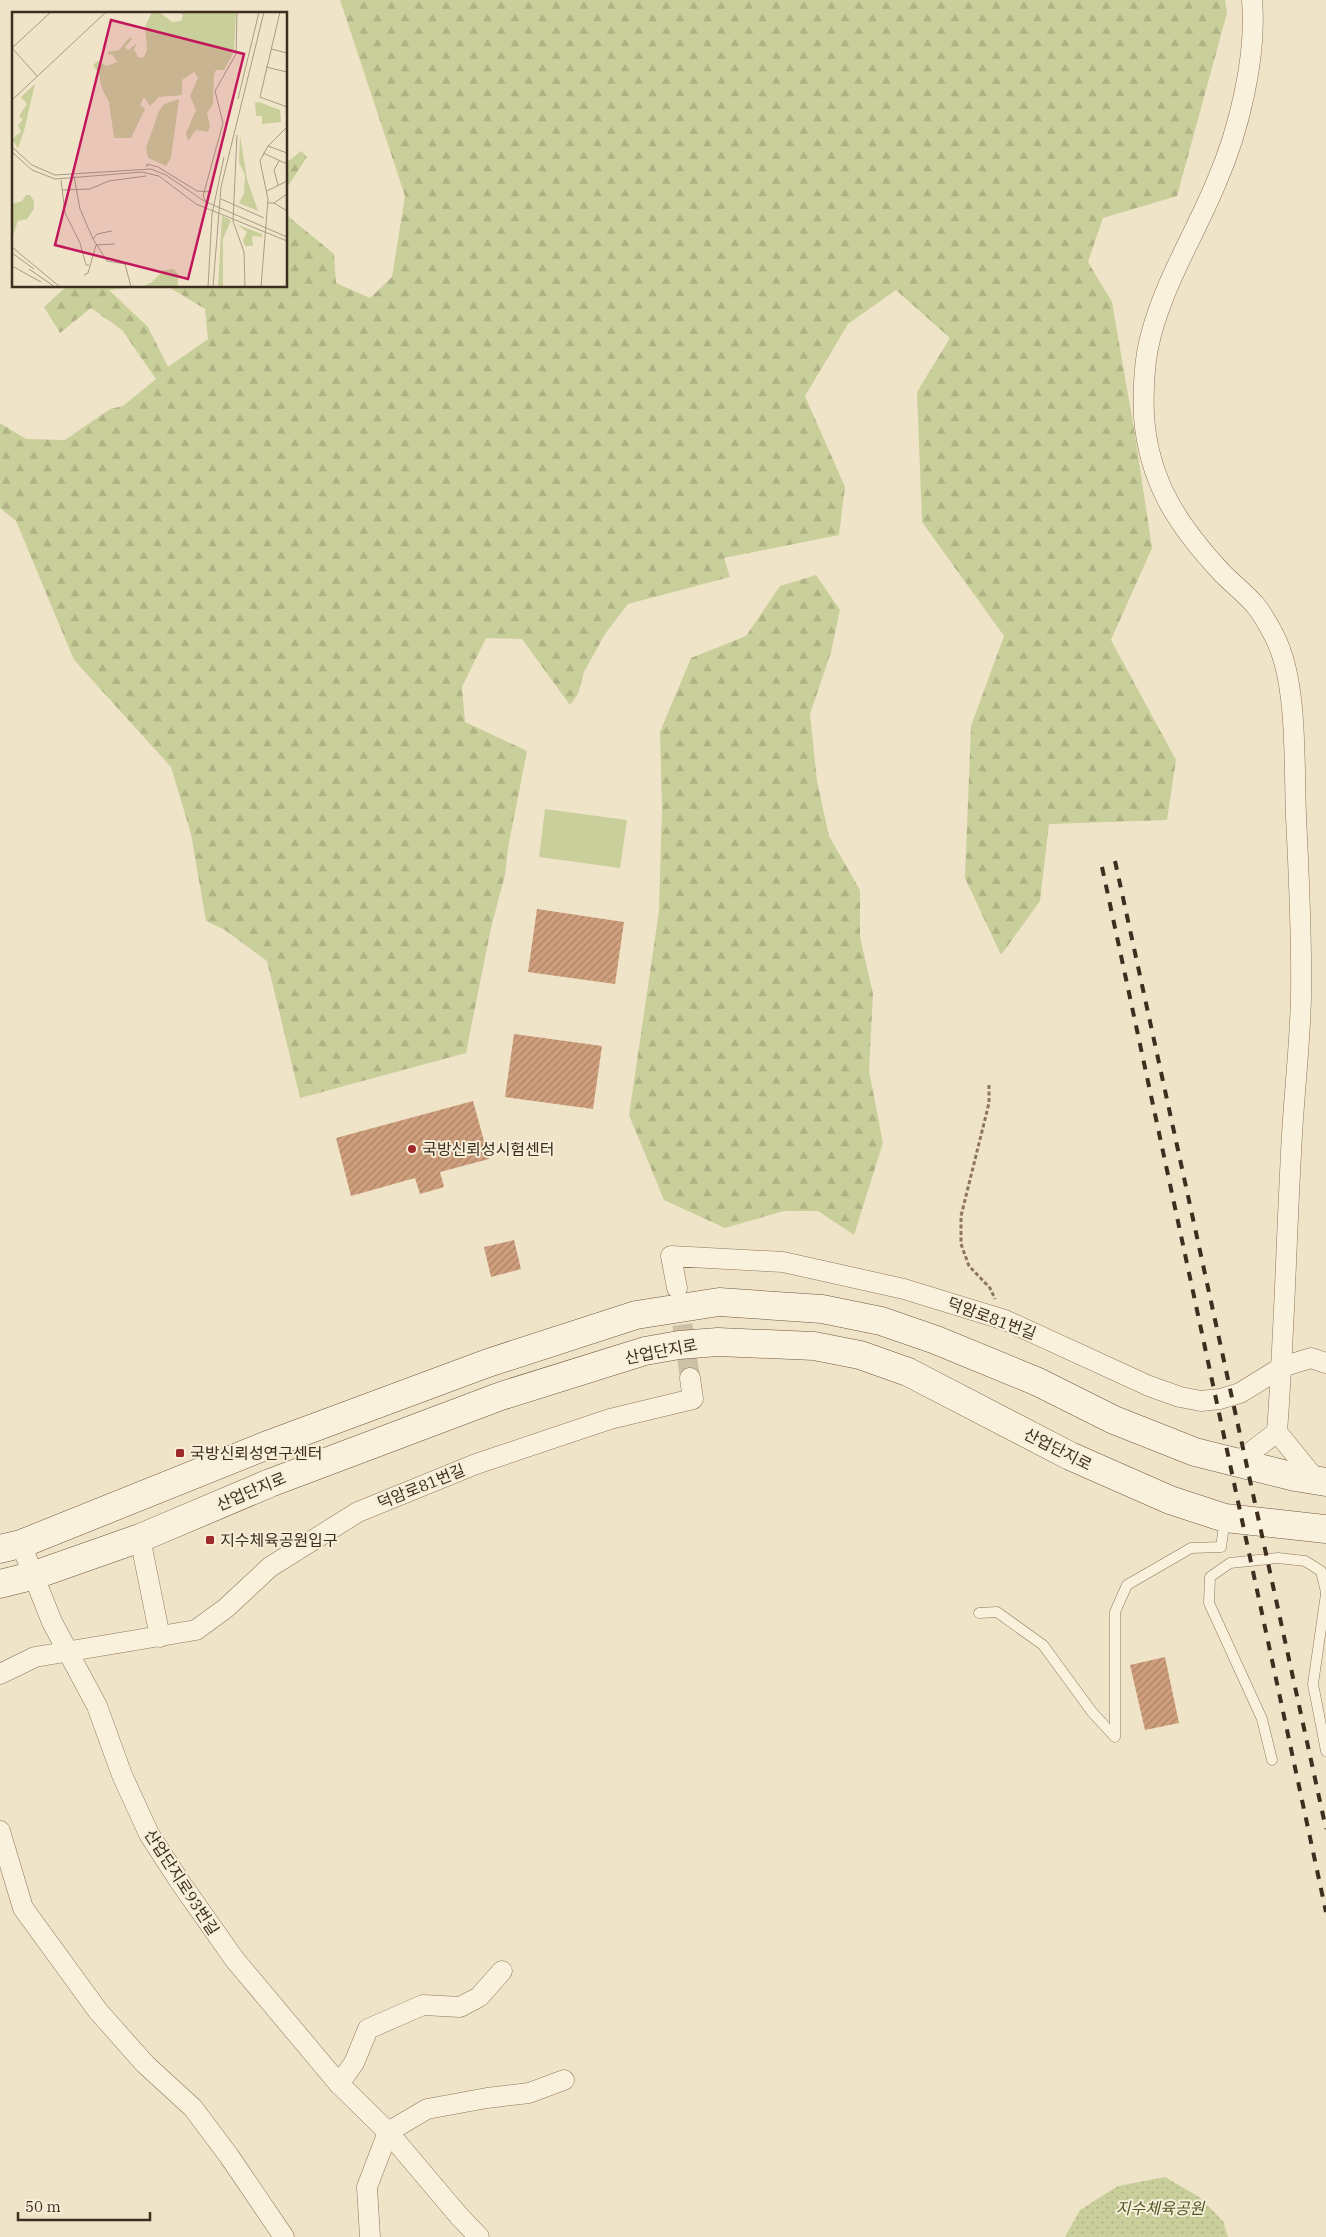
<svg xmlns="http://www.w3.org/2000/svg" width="1326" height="2237" font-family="'IBM Plex Serif','Noto Sans KR',serif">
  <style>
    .forest { fill: url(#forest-firs) }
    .park { fill: url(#park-dots) }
    .pitch { fill: #c9cf9b }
    .building { fill: url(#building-hatch) }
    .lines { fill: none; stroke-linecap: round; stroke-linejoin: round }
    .street-tunnel { stroke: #ccc0a6; stroke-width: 20; stroke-dasharray: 20 10; stroke-linecap: butt }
    .lane-casing { stroke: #8d765c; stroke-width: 11 }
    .street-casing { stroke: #8d765c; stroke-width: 21 }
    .secondary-casing { stroke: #6f573f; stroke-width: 29 }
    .path { stroke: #8d765c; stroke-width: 3; stroke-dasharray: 4 2.5; stroke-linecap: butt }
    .lane { stroke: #faf1dc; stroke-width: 10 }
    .street { stroke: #faf1dc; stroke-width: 20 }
    .secondary { stroke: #faf1dc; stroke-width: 28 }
    .rail { stroke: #3d2e20; stroke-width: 4; stroke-dasharray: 9 9; stroke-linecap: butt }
    .poi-dot { fill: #9e2a2b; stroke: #f7eed8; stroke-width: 2 }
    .labels { text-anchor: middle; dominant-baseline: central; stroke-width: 4; stroke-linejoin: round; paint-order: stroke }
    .poi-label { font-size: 16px; fill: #3d2e20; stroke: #f7eed8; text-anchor: start }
    .street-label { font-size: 16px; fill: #3d2e20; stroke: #f7eed8 }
    .park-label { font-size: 16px; font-style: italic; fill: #4d5a26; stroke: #f7eed8 }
    .inset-road { fill: none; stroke: #a89b85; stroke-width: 1 }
    .view { fill: #c2185b; fill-opacity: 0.15; stroke: #c2185b; stroke-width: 2.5 }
    .inset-edge { fill: none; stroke: #3d2e20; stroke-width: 2.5 }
  </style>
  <defs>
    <pattern id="forest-firs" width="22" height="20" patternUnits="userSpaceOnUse" patternTransform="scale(1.25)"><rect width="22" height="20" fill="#c9cf9b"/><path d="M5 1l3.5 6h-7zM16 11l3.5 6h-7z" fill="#aeb285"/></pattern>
    <pattern id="park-dots" width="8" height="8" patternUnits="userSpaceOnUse" patternTransform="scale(1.25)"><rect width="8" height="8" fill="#c9cf9b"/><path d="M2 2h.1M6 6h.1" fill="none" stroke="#aeb285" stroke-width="1.8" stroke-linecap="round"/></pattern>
    <pattern id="building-hatch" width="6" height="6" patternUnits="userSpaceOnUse" patternTransform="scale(1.25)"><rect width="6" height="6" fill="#cf9f7d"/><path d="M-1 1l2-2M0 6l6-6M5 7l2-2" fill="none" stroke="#a98266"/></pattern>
  </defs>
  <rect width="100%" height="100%" fill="#f0e4c8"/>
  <g class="forest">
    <path d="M340,0H1225L1227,13L1177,196L1103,218L1088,262L1112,302L1135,435L1152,548L1111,640L1176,760L1167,820L1049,824L1040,901L1001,955L965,878L971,726L1004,636L922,522L917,392L950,338L896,290L848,324L805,396L845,487L839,535L724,558L730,577L628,604L605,634L584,672L578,694L570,705L522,639L486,638L462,687L465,722L527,751L508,848L505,875L491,928L466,1053L300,1098L267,961L225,930L206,921L191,834L171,767L74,660L16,521L0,508V423L26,439L65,440L110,409L123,406L156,379L122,330L91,308L60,333L44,307L67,286H152L109,290L148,327L168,367L208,339L205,309L167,286H286V207L289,217L334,254L336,283L370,298L392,277L405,196Z"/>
    <path d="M301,151L307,157L286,189V163Z"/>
    <path d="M816,575L840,610L831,652L810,714L817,781L829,836L860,890V937L873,994L869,1071L883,1143L854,1235L818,1211H784L725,1228L664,1200L629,1115L659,911L662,808L660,732L691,658L746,636L780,586Z"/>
  </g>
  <path class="park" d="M1165,2177L1199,2197L1223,2221L1228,2237H1065L1080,2210L1118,2186Z"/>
  <path class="pitch" d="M545,809L627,820L620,868L539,857Z"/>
  <g class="building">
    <path d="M537,909L624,922L615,984L528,972Z"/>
    <path d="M514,1034L602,1046L593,1109L505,1097Z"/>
    <path d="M473,1101L489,1159L440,1172L444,1187L420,1194L415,1178L351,1196L336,1138Z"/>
    <path d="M514,1240L521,1269L491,1277L484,1247Z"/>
    <path d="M1165,1657L1179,1723L1145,1730L1130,1665Z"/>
  </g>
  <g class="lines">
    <path class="street-tunnel" d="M678,1295L690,1378"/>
    <g class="lane-casing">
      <g id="lane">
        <path d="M1326,1594L1313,1684L1326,1751"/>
        <path d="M979,1613L997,1612L1043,1645L1092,1712L1115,1737V1612L1127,1585L1191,1548L1221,1547L1225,1519"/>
        <path d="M1272,1760L1262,1719L1209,1603L1210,1577L1230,1563L1278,1558L1305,1561L1321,1571L1326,1592"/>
      </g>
    </g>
    <g class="street-casing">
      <g id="street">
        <path d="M1252,0C1257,56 1239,131 1216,183C1195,234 1165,281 1151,335C1144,360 1143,391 1144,417C1149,483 1179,527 1223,574C1234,585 1246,594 1256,606C1264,616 1277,639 1281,652C1297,697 1294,767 1296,816C1299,876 1302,936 1301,996C1300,1049 1293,1102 1291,1154C1286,1247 1284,1339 1277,1432L1316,1480"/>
        <path d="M677,1288L671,1256L783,1262L904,1289L1005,1320L1149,1386L1180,1397L1201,1401L1220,1399L1240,1393L1282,1367L1311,1358L1326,1363"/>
        <path d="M1238,1462L1277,1432"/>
        <path d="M140,1538L160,1637"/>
        <path d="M21,1544L52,1622L97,1706L122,1775L149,1834L180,1882L235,1960L339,2084L388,2132L459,2216L479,2237"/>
        <path d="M0,1674L35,1657L196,1630L226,1608L270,1567L358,1512L476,1464L610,1419L693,1399L690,1378"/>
        <path d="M0,1831L23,1908L98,2011L145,2064L193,2108L229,2156L284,2237"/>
        <path d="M339,2084L354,2063L368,2029L423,2005L460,2007L479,1997L502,1971"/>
        <path d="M370,2237L367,2187L388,2132L427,2109L487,2098L529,2093L564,2080"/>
      </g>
    </g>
    <g class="secondary-casing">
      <g id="secondary">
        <path d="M0,1549L21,1544L270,1444L488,1363L636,1315L719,1302L822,1309L881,1321L936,1340L1038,1382L1114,1420L1195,1452L1295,1477L1326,1482"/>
        <path d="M0,1584L32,1576L140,1538L270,1483L501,1396L645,1351L679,1345L718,1342L814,1346L860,1355L908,1372L1070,1456L1170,1500L1225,1518L1326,1529"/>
      </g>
    </g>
    <path class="path" d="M989,1085V1103L961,1216V1244L969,1266L990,1288L995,1299"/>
    <use href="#lane" class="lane"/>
    <use href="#street" class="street"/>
    <use href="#secondary" class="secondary"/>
    <g class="rail">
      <path d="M1115,861L1326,1829"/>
      <path d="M1102,867L1326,1912"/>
    </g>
  </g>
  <g class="poi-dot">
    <circle cx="412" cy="1149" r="5"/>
    <rect x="175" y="1448" width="10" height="10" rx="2.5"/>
    <rect x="205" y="1535" width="10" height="10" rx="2.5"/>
  </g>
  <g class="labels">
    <g class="poi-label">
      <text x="422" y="1149">국방신뢰성시험센터</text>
      <text x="190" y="1453">국방신뢰성연구센터</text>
      <text x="220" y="1540">지수체육공원입구</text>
    </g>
    <g class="street-label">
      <text transform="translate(992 1318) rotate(20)">덕암로81번길</text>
      <text transform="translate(661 1351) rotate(-11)">산업단지로</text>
      <text transform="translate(1058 1449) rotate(27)">산업단지로</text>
      <text transform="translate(421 1486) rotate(-22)">덕암로81번길</text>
      <text transform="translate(251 1491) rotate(-23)">산업단지로</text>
      <text transform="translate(182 1882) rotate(57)">산업단지로93번길</text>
    </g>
    <g class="park-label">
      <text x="1160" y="2208">지수체육공원</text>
    </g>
  </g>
  <g transform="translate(12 12)">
    <rect width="275" height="275" fill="#f0e4c8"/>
    <path d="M23,72L12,119L6,136L0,127L9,120L6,113L11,108L7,104L15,92L9,85Z" fill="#c9cf9b"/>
    <path d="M140,0H147L160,10L169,9L171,3L167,0H224L222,40L212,58H204L202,62L201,92L195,101L198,114L196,120L184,118L176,129L174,121L184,98L178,84L186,66L182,60L170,68V83L147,85L138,94L132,85L128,93L133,97L119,126H102L97,90L90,77L87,61L81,53L86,49L94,54L105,50L100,42L97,43L96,40L107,38L118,25L120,27L113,35L116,38L125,31L122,37L126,45L131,46L135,38L133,15ZM167,87L159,146L154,154L136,146L134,136L147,99L152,92ZM228,123L235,167L246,199L227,191L232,182L233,163L227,150ZM14,183H18L22,189V197L15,207L6,209L0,226V192L10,189ZM210,204L219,208L211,227V275H206ZM224,212L250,222V225L240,224L241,234H233L231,228L235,220Z" fill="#c9cf9b"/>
    <path d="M161,257L166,262V275H129L139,271L152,258Z" fill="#c9cf9b"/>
    <path d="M247,90L268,98L269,110L250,112V104H244L243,91Z" fill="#c9cf9b"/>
    <path class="inset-road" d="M268,0L248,85L275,95M0,36L39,0M0,36L25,64M259,37L275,41M254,55L275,60M226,87L247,0M0,88L94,0M225,123L221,209L232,240L233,275M256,134L275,141M0,135L20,153L43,163L139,157L154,163L192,189L275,225M0,140L20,158L43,167L130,160L147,164L184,192L275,229M251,141L275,152M135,155V152L146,155L185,179L200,180M62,164L68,197L81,227L95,249L113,252L119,275M49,168L53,201L68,231L74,253H77M266,173L262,158L267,149M51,178L78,177L97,169L134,164M255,179L275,169M209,187L252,206M194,190L191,184L211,111L203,79L224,42L225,0M256,191H262L275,199M262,191L275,182M81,227L85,222L100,219M0,235L48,275M0,241L22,257M0,254L29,270M17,257L43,275M72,263L76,261L84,233L103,232M196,275L200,202L212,145M201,275L209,175L252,0M249,275L256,187L248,149L256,134L275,115"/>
    <path class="view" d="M99,8L232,42L176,267L43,233Z"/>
    <rect width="275" height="275" class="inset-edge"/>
  </g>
  <path d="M18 2212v8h132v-8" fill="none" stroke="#3d2e20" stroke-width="2.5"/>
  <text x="25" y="2212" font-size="15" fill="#3d2e20" stroke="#f7eed8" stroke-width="4" paint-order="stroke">50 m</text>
</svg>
